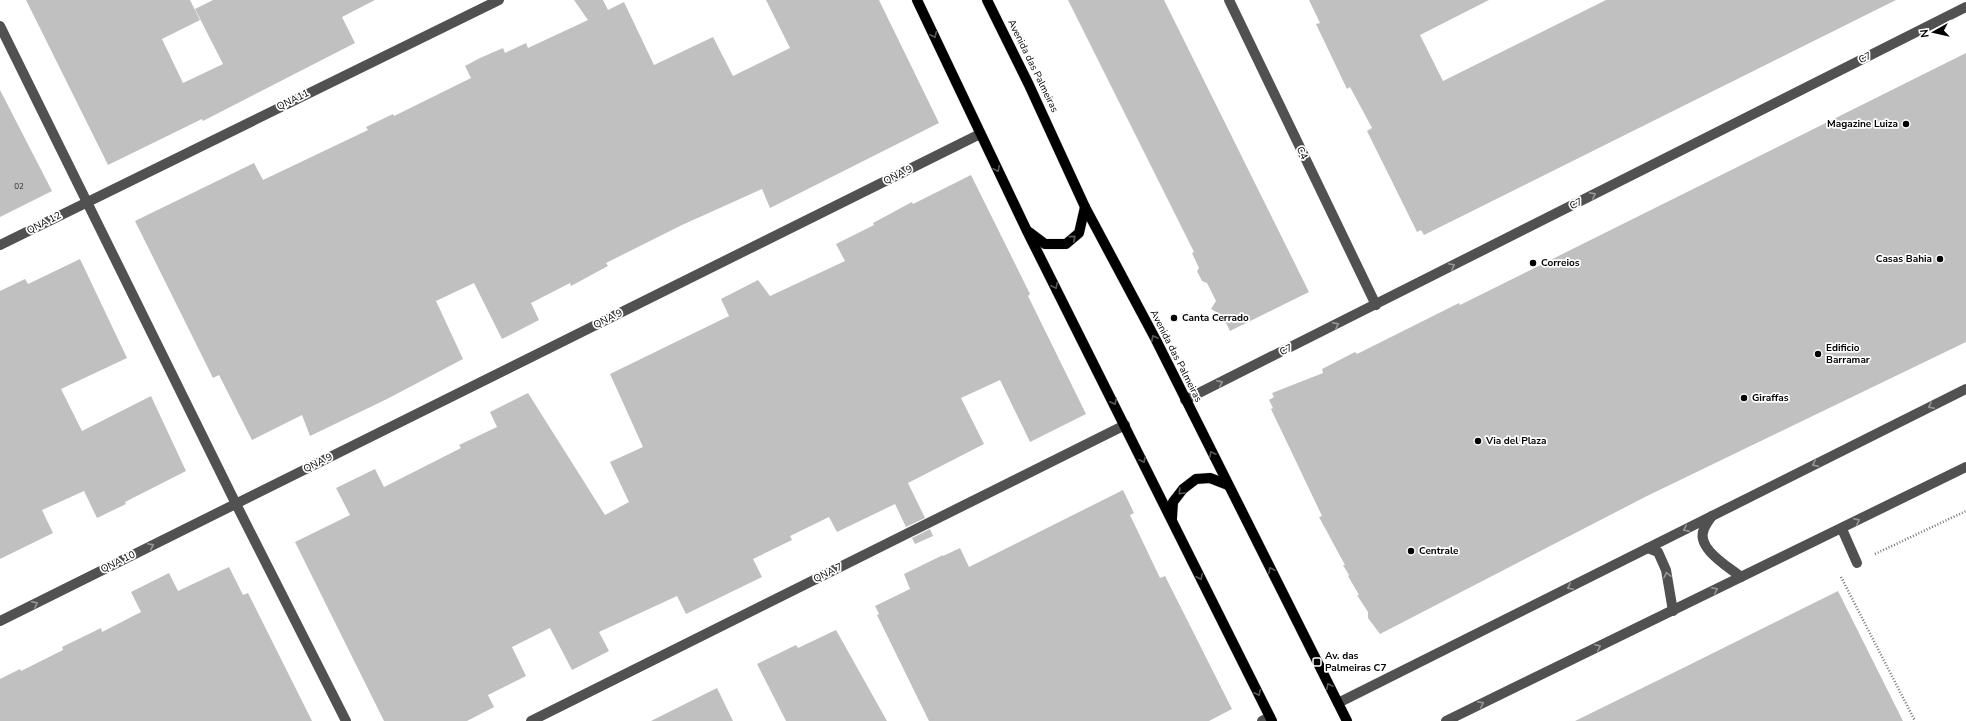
<svg xmlns="http://www.w3.org/2000/svg" width="1966" height="721" font-family="'Nunito Sans',sans-serif">
  <style>
    .building { fill: #c0c0c0 }
    .lines { fill: none; stroke-linecap: round; stroke-linejoin: round }
    .major-casing { stroke: #dbdbdb; stroke-width: 11 }
    .path { stroke: #737373; stroke-width: 2.5; stroke-dasharray: 1 2; stroke-linecap: butt }
    .minor { stroke: #515151; stroke-width: 10 }
    .major { stroke: #000; stroke-width: 10 }
    .oneway { stroke: #595959 }
    .oneway2 { stroke: #979797 }
    .poi-dot { fill: #000; stroke: #fff; stroke-width: 1.5 }
    .labels { text-anchor: middle; dominant-baseline: central; stroke-width: 3.5; stroke-linejoin: round; paint-order: stroke }
    .number-label { font-size: 8px; fill: #303030 }
    .street-label { font-size: 10px; fill: #000; stroke: #fff }
    .poi-label { font-size: 10px; font-weight: bold; fill: #000; stroke: #fff; text-anchor: start }
  </style>
  <rect width="100%" height="100%" fill="#fff"/>
  <g class="building">
    <path d="M26,0H190L200,20L162,39L183,83L223,64L195,9L213,0H375L342,17L355,43L203,121L202,119L108,165Z"/>
    <path d="M574,0H603L608,10L624,2L654,65L713,37L733,76L790,48L766,0H879L939,123L770,208L762,189L682,225L606,263L608,266L571,286L570,283L531,303L539,320L502,339L474,283L436,301L463,359L387,399L310,436L302,415L252,440L219,375L213,378L135,221L254,163L263,180L368,130L366,127L393,114L394,116L471,78L465,66L480,58L503,48L505,53L526,43L528,48L588,20Z"/>
    <path d="M1068,0H1164L1309,292L1230,331L1222,315L1211,309L1216,301L1207,283L1202,281L1197,271L1199,268L1192,253L1194,252Z"/>
    <path d="M1309,0H1489L1420,35L1443,81L1606,0H1896L1424,235L1421,230L1417,232L1367,131L1372,128L1350,87L1347,89L1316,24L1320,23Z"/>
    <path d="M1966,53V342L1647,496L1380,634L1368,618V612L1357,595H1359L1348,576L1349,575L1343,565H1345L1319,517L1322,516L1271,409L1273,408L1269,400L1274,397L1272,393L1323,373L1322,369L1355,352L1357,354L1459,303L1460,305Z"/>
    <path d="M0,90L52,191L0,217Z"/>
    <path d="M971,175L1030,294L1028,296L1086,414L1030,442L1000,380L961,398L984,444L908,483L925,518L906,527L895,504L837,532L829,517L790,536L792,540L753,559L762,577L686,614L677,596L599,632L609,651L572,670L550,628L512,647L526,676L488,695L494,707L467,721H384L295,542L350,515L336,488L375,469L384,487L461,448L459,445L497,427L490,412L528,393L605,515L629,502L610,462L643,447L610,374L729,316L721,299L758,280L770,296L845,261L836,244L874,225L873,223L912,202L913,204Z"/>
    <path d="M80,259L127,358L61,389L82,431L151,396L186,471L125,502L126,504L97,518L84,491L42,510L53,533L0,559V291L25,279L28,284Z"/>
    <path d="M1123,490L1134,513L1130,515L1160,578L1165,576L1232,709L1209,721H929L877,615L879,614L875,606L910,589L904,574L943,555V556L960,548L969,567Z"/>
    <path d="M930,529L933,536L915,544L912,538Z"/>
    <path d="M229,567L243,595L248,593L312,721H0V679L20,669L21,671L63,650L62,647L101,628L102,632L141,612L131,592L169,573L178,591Z"/>
    <path d="M1838,591L1903,721H1575L1685,667Z"/>
    <path d="M836,630L887,721H786L757,664L796,645L798,648Z"/>
    <path d="M717,688L733,721H651Z"/>
  </g>
  <g class="lines">
    <g class="major-casing">
      <g id="major">
        <path d="M917,0L1027,231L1272,721"/>
        <path d="M987,0L1029,85L1085,207L1156,340L1347,721"/>
        <path d="M1029,232L1045,244H1066L1079,233L1085,207"/>
        <path d="M1172,518L1173,502L1183,489L1196,479L1210,478L1228,485"/>
      </g>
    </g>
    <g class="path">
      <path d="M1875,554L1966,511"/>
      <path d="M1841,577L1915,721"/>
    </g>
    <g class="minor">
      <path d="M1229,0L1376,305"/>
      <path d="M0,26L236,504L346,721"/>
      <path d="M0,245L499,0"/>
      <path d="M1185,400L1966,7"/>
      <path d="M1712,516C1709,520 1706,524 1704,529C1695,548 1729,567 1741,577"/>
      <path d="M1842,529L1857,563"/>
      <path d="M1648,548L1658,552L1666,570L1673,611"/>
      <path d="M0,621L980,134"/>
      <path d="M1338,703L1966,389"/>
      <path d="M531,721L1125,425"/>
      <path d="M1262,721L1270,717"/>
      <path d="M1446,721L1966,467"/>
    </g>
    <use href="#major" class="major"/>
  </g>
  <defs><path id="oneway-chevron" d="M-2-3.5L2.5 0L-2 3.5" fill="none" stroke-width="1.6" stroke-linecap="round" stroke-linejoin="round"/></defs>
  <g class="oneway">
    <use href="#oneway-chevron" transform="translate(934 35) rotate(65)"/>
    <use href="#oneway-chevron" transform="translate(997 169) rotate(64)"/>
    <use href="#oneway-chevron" transform="translate(1073 238) rotate(-40)"/>
    <use href="#oneway-chevron" transform="translate(1055 286) rotate(63)"/>
    <use href="#oneway-chevron" transform="translate(1154 338) rotate(-117)"/>
    <use href="#oneway-chevron" transform="translate(1114 402) rotate(63)"/>
    <use href="#oneway-chevron" transform="translate(1212 454) rotate(-117)"/>
    <use href="#oneway-chevron" transform="translate(1143 460) rotate(64)"/>
    <use href="#oneway-chevron" transform="translate(1181 492) rotate(133)"/>
    <use href="#oneway-chevron" transform="translate(1271 570) rotate(-117)"/>
    <use href="#oneway-chevron" transform="translate(1200 577) rotate(64)"/>
    <use href="#oneway-chevron" transform="translate(1329 686) rotate(-117)"/>
    <use href="#oneway-chevron" transform="translate(1258 693) rotate(64)"/>
  </g>
  <g class="oneway2">
    <use href="#oneway-chevron" transform="translate(1593 195) rotate(-27)"/>
    <use href="#oneway-chevron" transform="translate(1452 266) rotate(-27)"/>
    <use href="#oneway-chevron" transform="translate(1336 325) rotate(-27)"/>
    <use href="#oneway-chevron" transform="translate(1220 383) rotate(-26)"/>
    <use href="#oneway-chevron" transform="translate(1931 406) rotate(153)"/>
    <use href="#oneway-chevron" transform="translate(1815 464) rotate(153)"/>
    <use href="#oneway-chevron" transform="translate(1857 521) rotate(-26)"/>
    <use href="#oneway-chevron" transform="translate(1686 529) rotate(154)"/>
    <use href="#oneway-chevron" transform="translate(151 546) rotate(-26)"/>
    <use href="#oneway-chevron" transform="translate(1667 575) rotate(-103)"/>
    <use href="#oneway-chevron" transform="translate(1570 587) rotate(153)"/>
    <use href="#oneway-chevron" transform="translate(1715 590) rotate(-26)"/>
    <use href="#oneway-chevron" transform="translate(35 604) rotate(-26)"/>
    <use href="#oneway-chevron" transform="translate(1598 647) rotate(-26)"/>
    <use href="#oneway-chevron" transform="translate(1481 704) rotate(-26)"/>
  </g>
  <g class="poi-dot">
    <circle cx="1906" cy="124" r="4"/>
    <circle cx="1940" cy="259" r="4"/>
    <circle cx="1533" cy="263" r="4"/>
    <circle cx="1174" cy="318" r="4"/>
    <circle cx="1818" cy="354" r="4"/>
    <circle cx="1744" cy="398" r="4"/>
    <circle cx="1478" cy="441" r="4"/>
    <circle cx="1411" cy="551" r="4"/>
    <rect x="1313" y="658" width="8" height="8" rx="2"/>
  </g>
  <g class="labels">
    <g class="number-label">
      <text x="19" y="186">02</text>
    </g>
    <g class="street-label">
      <text transform="translate(1865 58) rotate(-27)">C7</text>
      <text transform="translate(1033 66) rotate(64)">Avenida das Palmeiras</text>
      <text transform="translate(293 100) rotate(-26)">QNA11</text>
      <text transform="translate(1302 153) rotate(64)">C4</text>
      <text transform="translate(898 175) rotate(-26)">QNA 9</text>
      <text transform="translate(1576 204) rotate(-27)">C7</text>
      <text transform="translate(44 223) rotate(-27)">QNA 12</text>
      <text transform="translate(608 319) rotate(-26)">QNA 9</text>
      <text transform="translate(1286 350) rotate(-27)">C7</text>
      <text transform="translate(1176 356) rotate(63)">Avenida das Palmeiras</text>
      <text transform="translate(318 463) rotate(-26)">QNA 9</text>
      <text transform="translate(118 562) rotate(-26)">QNA 10</text>
      <text transform="translate(828 573) rotate(-26)">QNA 7</text>
    </g>
    <g class="poi-label">
      <text x="1898" y="124" text-anchor="end">Magazine Luiza</text>
      <text x="1932" y="259" text-anchor="end">Casas Bahia</text>
      <text x="1541" y="263">Correios</text>
      <text x="1182" y="318">Canta Cerrado</text>
      <text x="1826" y="348">Edificio<tspan x="1826" dy="12">Barramar</tspan></text>
      <text x="1752" y="398">Giraffas</text>
      <text x="1486" y="441">Via del Plaza</text>
      <text x="1419" y="551">Centrale</text>
      <text x="1325" y="656">Av. das<tspan x="1325" dy="12">Palmeiras C7</tspan></text>
    </g>
  </g>
  <g transform="translate(1934 32) rotate(262)" stroke="#ffffff" stroke-width="3" paint-order="stroke">
  <path d="M0-3L7 15L0 10L-7 15Z" fill="#000000"/>
  <text y="-6" font-size="11" font-weight="bold" text-anchor="middle" fill="#000000">N</text>
  </g>
</svg>
